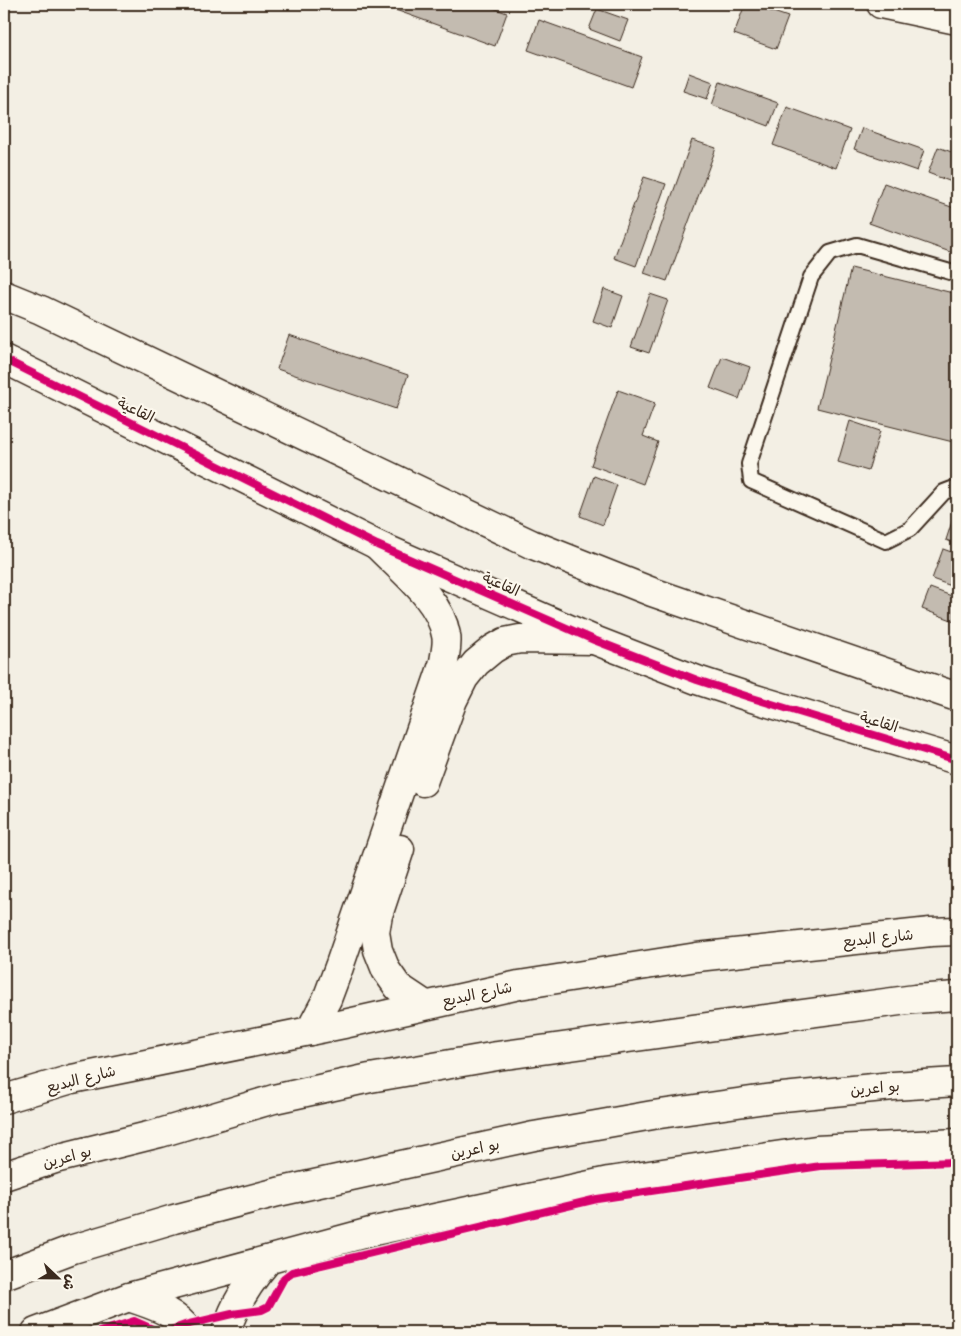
<svg xmlns="http://www.w3.org/2000/svg" width="961" height="1336" font-family="'Shantell Sans','Playpen Sans Arabic',sans-serif">
  <style>
    .building { fill: #c3bbb0; stroke: #3b2a1e }
    .lines { fill: none; stroke-linecap: round; stroke-linejoin: round }
    .lane-casing { stroke: #3b2a1e; stroke-width: 18 }
    .street-casing { stroke: #3b2a1e; stroke-width: 31 }
    .secondary-casing { stroke: #3b2a1e; stroke-width: 31 }
    .highway-casing { stroke: #3b2a1e; stroke-width: 31 }
    .lane { stroke: #fbf7ec; stroke-width: 14 }
    .street { stroke: #fbf7ec; stroke-width: 28 }
    .secondary { stroke: #fbf7ec; stroke-width: 28 }
    .highway { stroke: #fbf7ec; stroke-width: 28 }
    .cycleway-casing { stroke: #fbf7ec; stroke-width: 11 }
    .cycleway { stroke: #d6006c; stroke-width: 8 }
    .labels { text-anchor: middle; dominant-baseline: central; stroke-width: 4.5; stroke-linejoin: round; paint-order: stroke }
    .street-label { font-size: 15px; fill: #3b2a1e; stroke: #fbf7ec }
  </style>
  <rect width="100%" height="100%" fill="#f3efe4"/>
  <filter id="ink" filterUnits="userSpaceOnUse"><feTurbulence type="fractalNoise" baseFrequency=".02" numOctaves="2"/><feDisplacementMap in="SourceGraphic" scale="10" xChannelSelector="R" yChannelSelector="G"/><feConvolveMatrix kernelMatrix="1 2 1 2 8 2 1 2 1" color-interpolation-filters="sRGB"/></filter>
  <g filter="url(#ink)">
    <g class="building">
      <path d="M379,4H482L507,13L495,46Z"/>
      <path d="M745,4H750L788,17L776,49L734,34Z"/>
      <path d="M597,9L628,20L620,41L589,29Z"/>
      <path d="M539,20L642,57L631,87L528,50Z"/>
      <path d="M689,73L713,82L707,99L683,91Z"/>
      <path d="M720,82L778,103L769,126L712,105Z"/>
      <path d="M787,107L850,130L836,168L773,145Z"/>
      <path d="M862,128L924,150L917,171L854,149Z"/>
      <path d="M692,140L716,148L667,281L644,273Z"/>
      <path d="M938,147L957,154V184L928,173Z"/>
      <path d="M644,177L666,184L636,266L614,258Z"/>
      <path d="M884,183L957,209V240L953,253L869,223Z"/>
      <path d="M851,268L957,294V443L817,408Z"/>
      <path d="M604,289L623,296L612,328L593,321Z"/>
      <path d="M650,294L668,300L649,353L631,347Z"/>
      <path d="M289,335L408,375L396,409L277,369Z"/>
      <path d="M722,357L750,367L739,399L710,388Z"/>
      <path d="M618,390L655,403L643,436L658,442L643,484L591,465Z"/>
      <path d="M850,421L880,431L868,471L838,462Z"/>
      <path d="M594,476L617,485L603,525L580,516Z"/>
      <path d="M957,506V544L946,540Z"/>
      <path d="M943,549L957,554V588L932,579Z"/>
      <path d="M930,588L957,598V622L922,609Z"/>
    </g>
    <g class="lines">
      <g class="lane-casing">
        <path id="lane" d="M957,274L857,245L830,253L811,277L749,464L751,481L886,541L910,529L944,492L957,487"/>
      </g>
      <g class="street-casing">
        <g id="street">
          <path d="M881,4L957,20"/>
          <path d="M4,295L41,310L531,544L652,592L957,697"/>
          <path d="M4,359L377,545L594,640L697,680L749,697L957,760"/>
          <path d="M129,1297C154,1306 173,1310 190,1332"/>
          <path d="M226,1332C234,1304 249,1282 268,1260"/>
        </g>
      </g>
      <g class="secondary-casing">
        <g id="secondary">
          <path d="M423,782L453,700L464,678L476,663L493,649L505,642L520,639L594,640"/>
          <path d="M400,849L378,915L375,932L378,950L386,970L398,987L425,1005"/>
          <path d="M310,1031L327,999L339,967L444,662C445,654 448,643 446,635C440,599 401,570 377,545"/>
          <path d="M4,1099L72,1079L344,1024L519,985L697,957L931,932L957,931"/>
          <path d="M36,1332L129,1297L374,1231L609,1181L816,1150L957,1143"/>
        </g>
      </g>
      <g class="highway-casing">
        <g id="highway">
          <path d="M4,1176L55,1159L160,1133L274,1099L370,1078L497,1056L802,1014L915,999L957,996"/>
          <path d="M4,1275L73,1249L174,1219L278,1192L534,1136L653,1115L773,1098L893,1086L957,1082"/>
        </g>
      </g>
      <use href="#lane" class="lane"/>
      <use href="#street" class="street"/>
      <use href="#secondary" class="secondary"/>
      <use href="#highway" class="highway"/>
      <g class="cycleway-casing">
        <g id="cycleway">
          <path d="M4,359L377,545L594,640L697,680L749,697L957,760"/>
          <path d="M99,1332L134,1321L159,1332"/>
          <path d="M165,1332L185,1325L232,1314L262,1310L268,1307L284,1278L292,1272L597,1199L821,1166L957,1162"/>
        </g>
      </g>
      <use href="#cycleway" class="cycleway"/>
    </g>
  </g>
  <g class="labels">
    <g class="street-label">
      <text transform="translate(136 410) rotate(26)">القاعية</text>
      <text transform="translate(501 584) rotate(24)">القاعية</text>
      <text transform="translate(879 722) rotate(17)">القاعية</text>
      <text transform="translate(878 938) rotate(-6)">شارع البديع</text>
      <text transform="translate(477 994) rotate(-12)">شارع البديع</text>
      <text transform="translate(81 1079) rotate(-14)">شارع البديع</text>
      <text transform="translate(875 1088) rotate(-5)">بو اعرين</text>
      <text transform="translate(475 1149) rotate(-12)">بو اعرين</text>
      <text transform="translate(67 1157) rotate(-15)">بو اعرين</text>
    </g>
  </g>
  <rect width="961" height="1336" fill="none" stroke="#fbf7ec" stroke-width="20"/>
  <rect x="10" y="10" width="941" height="1316" fill="none" stroke="#3b2a1e" stroke-width="2" filter="url(#ink)"/>
  <g transform="translate(58 1278) rotate(112)" stroke="#fbf7ec" stroke-width="4" paint-order="stroke">
  <path d="M0-4L9 19L0 12L-9 19Z" fill="#3b2a1e"/>
  <text y="-8" font-size="14" font-weight="bold" text-anchor="middle" fill="#3b2a1e">ش</text>
  </g>
</svg>
